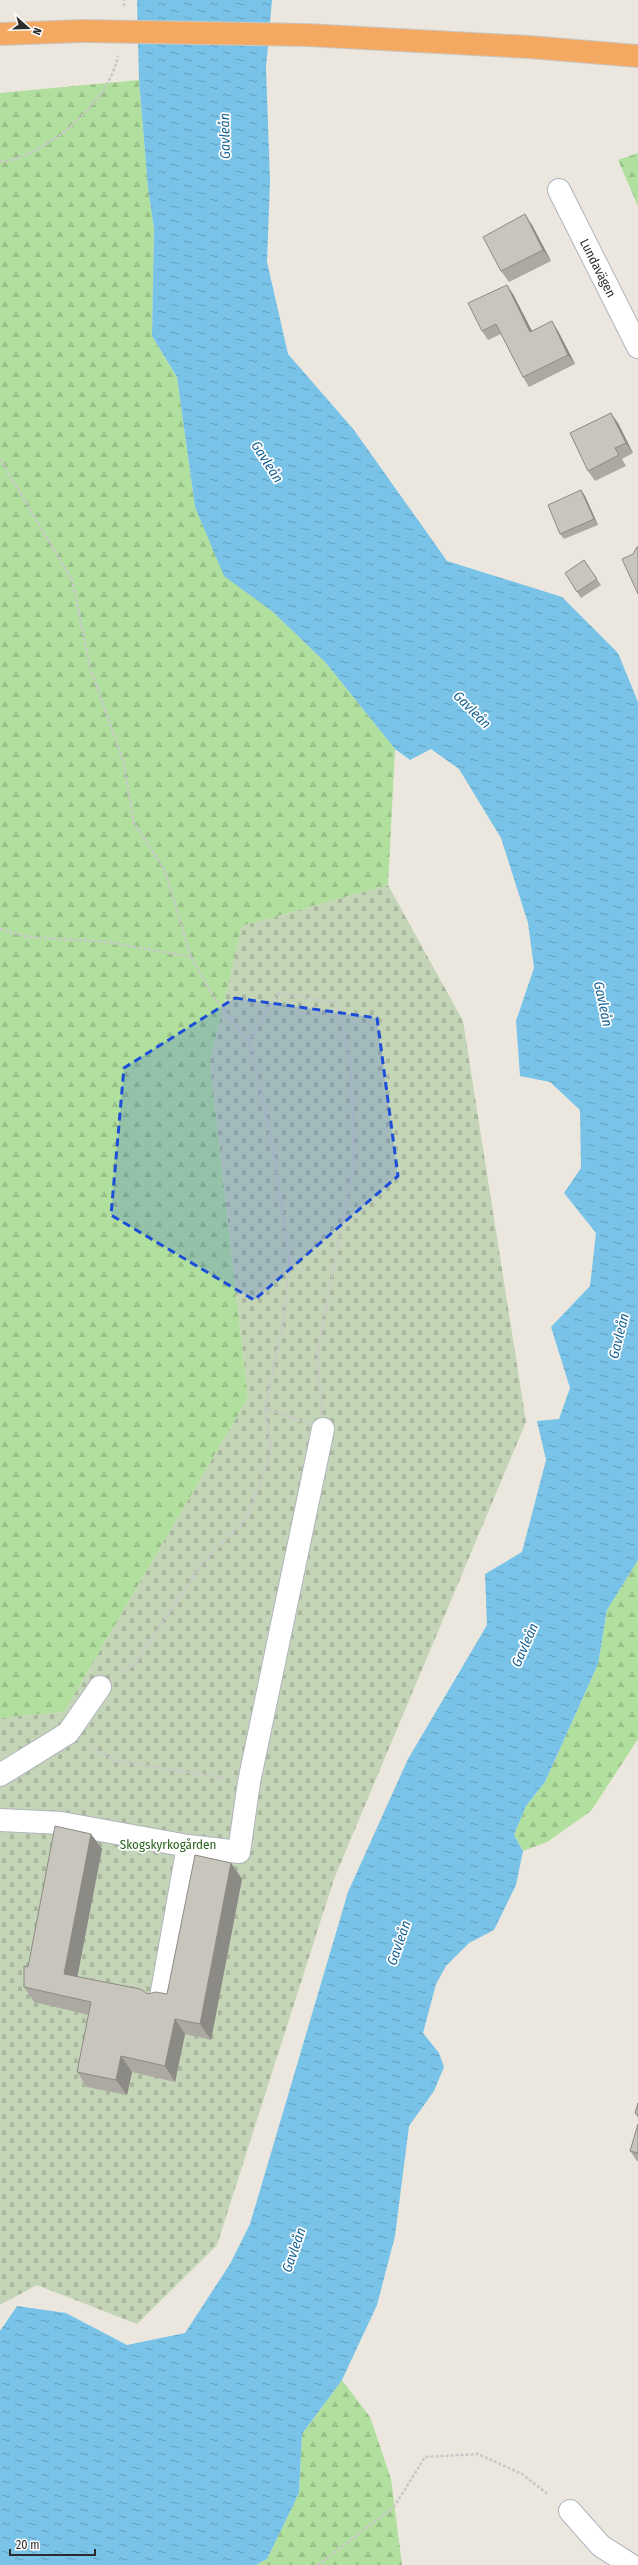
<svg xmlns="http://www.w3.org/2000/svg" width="638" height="2565" font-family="'Fira Sans Condensed',sans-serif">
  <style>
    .forest { fill: url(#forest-firs) }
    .cemetery { fill: url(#cemetery-stones) }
    .water { fill: url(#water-ripples) }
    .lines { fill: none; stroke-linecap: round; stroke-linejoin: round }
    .minor-casing { stroke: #b1b4be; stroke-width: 24 }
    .highway-casing { stroke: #c8c8c8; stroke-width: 24 }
    .path { stroke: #c8c8c8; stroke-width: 2.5; stroke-dasharray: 3 2; stroke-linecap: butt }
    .minor { stroke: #fff; stroke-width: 22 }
    .highway { stroke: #f4a962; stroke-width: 22 }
    .highway-bridge-casing { stroke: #c8c8c8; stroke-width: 24; stroke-linecap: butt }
    .highway-bridge { stroke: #f4a962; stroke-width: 22 }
    .wall { fill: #aca9a2 }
    .shaded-wall { fill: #8c8a84 }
    .building { fill: #c8c5bc; stroke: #8c8a84 }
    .marked { fill: #1d4ed8; fill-opacity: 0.2; stroke: #1d4ed8; stroke-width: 3; stroke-dasharray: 8 5; stroke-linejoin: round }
    .labels { text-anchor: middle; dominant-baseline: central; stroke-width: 3.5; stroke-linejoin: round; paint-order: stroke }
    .street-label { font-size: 13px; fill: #2b2b2b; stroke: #fff }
    .park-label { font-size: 13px; fill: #2a641f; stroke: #fff }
    .water-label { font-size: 14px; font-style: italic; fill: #166294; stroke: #fff }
  </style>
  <defs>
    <pattern id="forest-firs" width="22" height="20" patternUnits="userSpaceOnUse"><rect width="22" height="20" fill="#b1df9e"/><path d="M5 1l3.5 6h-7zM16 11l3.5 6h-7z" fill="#98c088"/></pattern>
    <pattern id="cemetery-stones" width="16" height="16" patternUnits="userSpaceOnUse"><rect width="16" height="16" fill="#c3d5b6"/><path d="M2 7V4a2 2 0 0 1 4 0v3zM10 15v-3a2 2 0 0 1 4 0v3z" fill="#a8b79d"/></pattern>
    <pattern id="water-ripples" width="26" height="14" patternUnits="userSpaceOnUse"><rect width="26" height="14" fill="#78c3e7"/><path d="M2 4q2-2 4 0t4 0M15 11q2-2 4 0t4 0" fill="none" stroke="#639fbb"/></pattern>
  </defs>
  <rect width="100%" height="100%" fill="#ece7de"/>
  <g class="forest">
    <path d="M139,80L148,188L154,229L152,336L177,377L195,507L225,576L273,612L326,663L395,749L388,885L242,926L210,1062L248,1398L64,1712L0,1718V93Z"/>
    <path d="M638,153V206L618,160Z"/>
    <path d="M638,1560V1739L591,1811L547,1842L523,1851L514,1835L526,1806L545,1782L598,1664L607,1610Z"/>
    <path d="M342,2380L370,2417L391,2479L402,2565H256L267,2559L299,2493L302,2434Z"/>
  </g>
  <path class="cemetery" d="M388,885L463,1021L526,1422L334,1879L217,2245L137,2324L37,2285L0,2305V1718L64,1712L248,1398L210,1062L242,926Z"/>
  <path class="water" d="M137,0H272L266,68L270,181L267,262L288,354L354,430L447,561L562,597L618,653L638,702V1560L607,1610L598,1664L545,1782L526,1806L514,1835L523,1851L516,1885L494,1930L469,1943L446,1966L436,1984L423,2033L439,2053L444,2067L434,2091L409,2126L395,2236L377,2305L342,2380L302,2434L299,2493L267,2559L256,2565H0V2331L17,2306L66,2313L127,2345L185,2333L230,2264L250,2224L348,1892L408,1759L487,1625L485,1574L522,1552L546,1460L537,1421L559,1419L570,1388L551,1327L590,1286L596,1233L564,1193L581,1168L580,1110L550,1082L520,1076L516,1021L534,968L528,923L501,838L459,769L431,749L410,760L395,749L326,663L273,612L224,576L195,507L177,377L152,336L154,229L148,188L139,80Z"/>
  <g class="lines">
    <g class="minor-casing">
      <g id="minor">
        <path d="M559,190L638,347"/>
        <path d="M0,1775L68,1733L100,1687"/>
        <path d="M0,1820L61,1823L188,1846L239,1852L249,1782L323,1429"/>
        <path d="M161,1997L188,1846"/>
        <path d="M570,2511L601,2546L631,2565"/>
      </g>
    </g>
    <g class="highway-casing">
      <g id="highway">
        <path d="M0,34L82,31"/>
        <path d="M307,35L529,47L638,56"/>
      </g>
    </g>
    <g class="path">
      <path d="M124,6V0"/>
      <path d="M0,162C46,157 109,102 118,56"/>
      <path d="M0,459L72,580L90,667L123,761L134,823L165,871L191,957L213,996L249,1041"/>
      <path d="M0,929L28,937L108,942L191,957"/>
      <path d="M278,993L337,1003L351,1066L354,1163L317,1354L323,1429L265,1408L282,1328L290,1263L271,1137L249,1041Z"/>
      <path d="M121,1673L135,1664L201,1565L247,1518L271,1451L265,1408"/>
      <path d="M91,1747L113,1760L224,1778"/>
      <path d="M318,2565L394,2507L425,2457L478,2454L522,2474L549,2495"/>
    </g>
    <use href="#minor" class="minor"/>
    <use href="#highway" class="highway"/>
    <g class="highway-bridge-casing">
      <path id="highway-bridge" d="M82,31L307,35"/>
    </g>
    <use href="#highway-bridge" class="highway-bridge"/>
  </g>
  <g class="wall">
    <path d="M532,225L551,261L509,282L501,271Z"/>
    <path d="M513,294L532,331H558L575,364L529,387L523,377L501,334L488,340L482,331Z"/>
    <path d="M618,423L633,453L622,459L626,466L595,481L588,471Z"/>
    <path d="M581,490L585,496L598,525L564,539L560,534Z"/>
    <path d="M584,560L601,585L581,598L577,592Z"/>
    <path d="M91,1834L102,1849L77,1976L148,1994H167L231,1863L242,1879L211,2040L185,2034L175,2082L132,2072L127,2095L87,2087L77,2072L89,2015L34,2002L24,1987L28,1967Z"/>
    <path d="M638,2103V2118L635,2113Z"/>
    <path d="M638,2124V2161H637L630,2151Z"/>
  </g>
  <g class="shaded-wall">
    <path d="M525,214L532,225L551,261L543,250Z"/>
    <path d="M507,285L513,294L537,341L530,332Z"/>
    <path d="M552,321L558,331L575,364L568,355Z"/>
    <path d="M611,413L618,423L633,453L626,443Z"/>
    <path d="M581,490L585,496L598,525L594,519Z"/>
    <path d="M91,1834L102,1849L75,1989L64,1974Z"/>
    <path d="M231,1863L242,1879L211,2040L200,2024Z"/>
    <path d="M175,2019L185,2034L175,2082L165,2066Z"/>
    <path d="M121,2056L132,2072L127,2095L116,2080Z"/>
  </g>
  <g class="building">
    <path d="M525,214L543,250L501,271L483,237Z"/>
    <path d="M507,285L530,332L552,321L568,355L523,377L496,324L482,331L468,303Z"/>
    <path d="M611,413L626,443L615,448L619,455L588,471L570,433Z"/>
    <path d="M581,490L594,519L560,534L548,505Z"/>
    <path d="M637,547H638V594L622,559L633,554Z"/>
    <path d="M584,560L597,579L577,592L565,573Z"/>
    <path d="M55,1826L91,1834L64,1974L140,1989L148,1994L156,1992L167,1994L195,1855L231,1863L200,2024L175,2019L165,2066L121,2056L116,2080L77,2072L91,2002L24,1987V1966L28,1967Z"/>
    <path d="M638,2103V2115L635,2113Z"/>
    <path d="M638,2124V2153L630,2151Z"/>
  </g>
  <path class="marked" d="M235,998L377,1018L398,1176L254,1300L111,1215L124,1068Z"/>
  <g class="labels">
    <g class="street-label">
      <text transform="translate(598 268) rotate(63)">Lundavägen</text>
    </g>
    <g class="park-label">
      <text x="168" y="1844">Skogskyrkogården</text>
    </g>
    <g class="water-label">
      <text transform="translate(225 136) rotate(-91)">Gavleån</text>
      <text transform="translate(267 462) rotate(57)">Gavleån</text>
      <text transform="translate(472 710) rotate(45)">Gavleån</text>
      <text transform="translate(603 1004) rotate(78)">Gavleån</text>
      <text transform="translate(619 1336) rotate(-76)">Gavleån</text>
      <text transform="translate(525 1645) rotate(-66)">Gavleån</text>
      <text transform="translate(399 1943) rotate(-71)">Gavleån</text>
      <text transform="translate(294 2250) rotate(-71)">Gavleån</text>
    </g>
  </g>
  <g transform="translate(28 28) rotate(110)" stroke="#ffffff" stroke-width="3" paint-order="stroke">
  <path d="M0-3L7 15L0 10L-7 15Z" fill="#2b2b2b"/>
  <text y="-6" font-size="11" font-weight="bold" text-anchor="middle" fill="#2b2b2b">N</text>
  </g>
  <path d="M10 2549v6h85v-6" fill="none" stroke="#2b2b2b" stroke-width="2"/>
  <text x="16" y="2549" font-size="12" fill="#2b2b2b" stroke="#ffffff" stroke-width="3" paint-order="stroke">20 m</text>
</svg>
